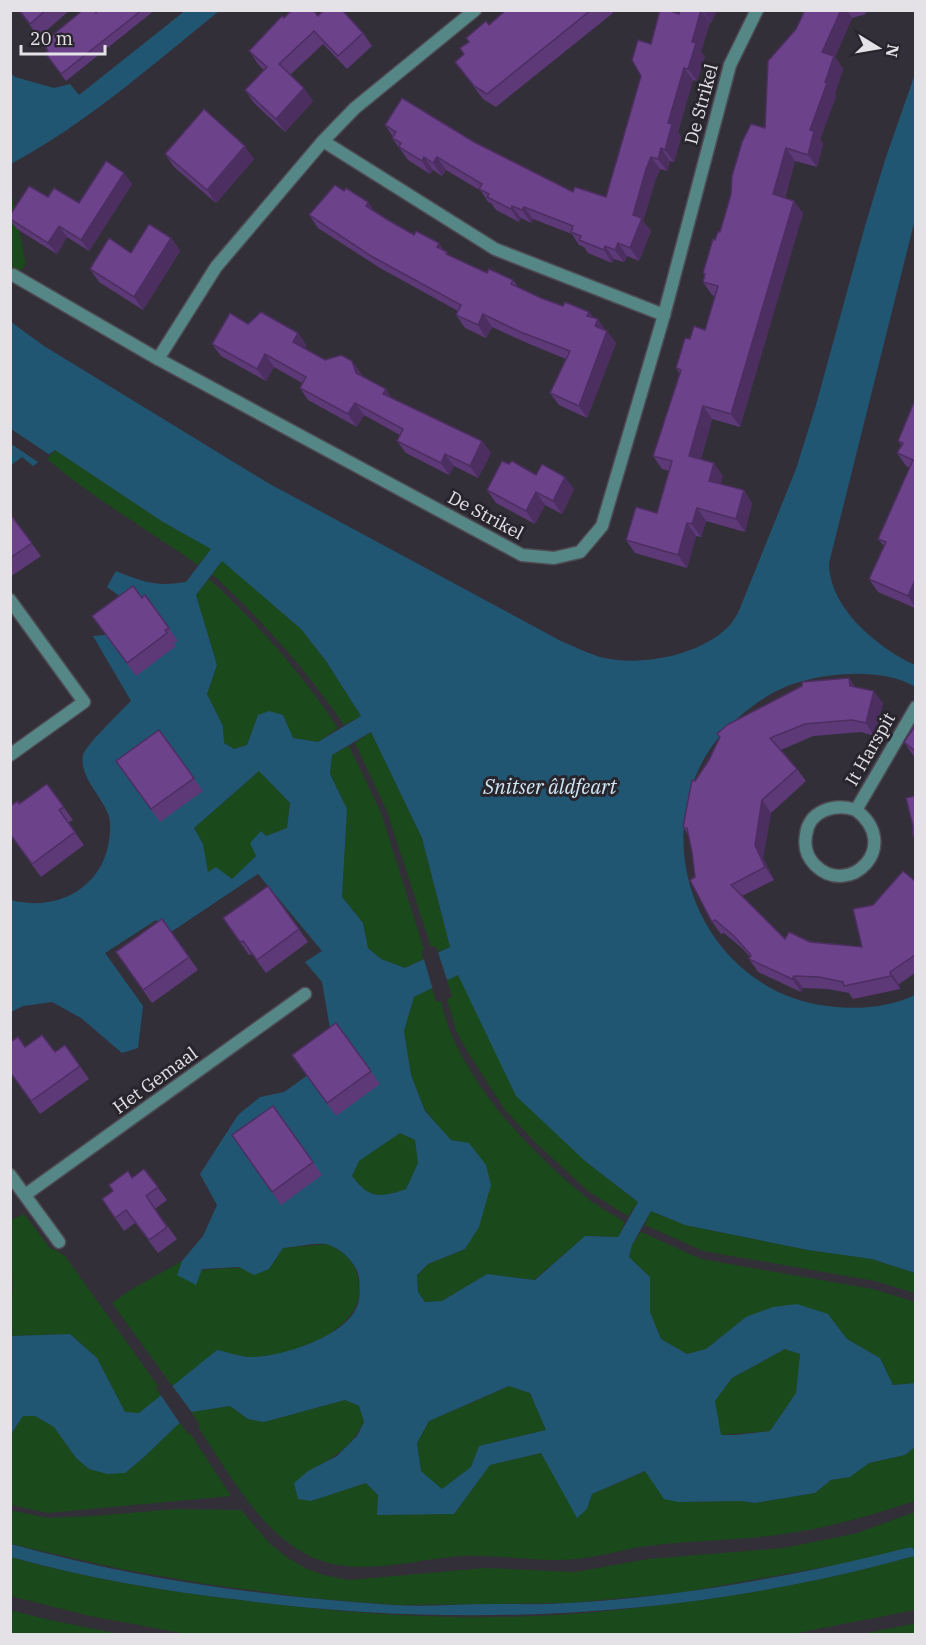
<svg xmlns="http://www.w3.org/2000/svg" width="926" height="1645" font-family="'IBM Plex Serif',serif">
  <style>
    .green { fill: #1a491b }
    .water { fill: #215672; fill-rule: evenodd }
    .pier { fill: #332f38 }
    .lines { fill: none; stroke-linecap: round; stroke-linejoin: round }
    .street-casing { stroke: #4f4b54; stroke-width: 15 }
    .street { stroke: #548786; stroke-width: 12 }
    .wall { fill: #5d3978 }
    .shaded-wall { fill: #4c2e61 }
    .building { fill: #6c428b; stroke: #4c2e61; stroke-width: 1.5 }
    .labels { text-anchor: middle; dominant-baseline: central; stroke-width: 6; stroke-linejoin: round; paint-order: stroke }
    .street-label { font-size: 18px; fill: #e4e1e7; stroke: #29252d }
    .water-label { font-size: 20px; font-style: italic; fill: #d0e6f4; stroke: #29252d }
  </style>
  <rect width="100%" height="100%" fill="#332f38"/>
  <g class="green">
    <path d="M10,186L26,264L11,282H10Z"/>
    <path d="M55,450L163,522L211,549L198,565C147,529 94,499 47,459Z"/>
    <path d="M222,560L301,629L326,661L361,716L344,725C306,669 262,620 212,574Z"/>
    <path d="M209,579C258,624 301,673 338,728L318,742L293,738L283,716L258,715L247,745L234,749L224,743L223,726L207,694L217,665L196,595Z"/>
    <path d="M371,732L422,838L450,947L438,952L436,946L431,947L387,811L355,743Z"/>
    <path d="M349,746L381,813L424,950L421,951L423,959L405,968L381,959L368,948L363,923L342,897L347,809L330,774L332,755Z"/>
    <path d="M259,771L290,803L287,828L266,836L261,831L256,856L232,879L208,873L203,844L194,828Z"/>
    <path d="M458,975L585,1161L638,1202L628,1216L588,1191L536,1143L505,1110L469,1054L457,1033L447,999L452,997L447,980Z"/>
    <path d="M432,987L436,1002L441,1001C444,1013 447,1025 452,1036C480,1099 531,1151 583,1195C595,1205 611,1213 625,1222L618,1237L585,1236L534,1280L487,1274L442,1301L425,1302L418,1292L417,1276L428,1264L466,1249L451,1141L425,1110L411,1075L404,1031L414,997Z"/>
    <path d="M400,1133L415,1140L418,1163L406,1189C380,1198 369,1199 352,1176L358,1161Z"/>
    <path d="M651,1211L685,1225L808,1250L872,1259L915,1273V1293L875,1281L703,1251L645,1225Z"/>
    <path d="M24,1214L50,1248L55,1250L65,1256L158,1386L156,1388L161,1396L139,1413H125L97,1358L70,1334L11,1336L10,1292L13,1290L12,1274L10,1271L11,1220Z"/>
    <path d="M641,1232L701,1259L873,1289L915,1302V1383L893,1385L880,1358L847,1339L828,1314L746,1317L706,1349L687,1354L661,1339L650,1312V1277L629,1257L632,1245Z"/>
    <path d="M328,1244C334,1248 343,1251 347,1257C355,1265 358,1275 359,1286C364,1332 286,1358 249,1357C238,1357 227,1352 217,1350L173,1387L112,1303L132,1289L182,1261L177,1275C209,1267 236,1267 269,1269L283,1248Z"/>
    <path d="M785,1349L800,1354L796,1393L770,1431L721,1435L714,1401L732,1378Z"/>
    <path d="M510,1386L530,1393L546,1430L479,1446L471,1467L442,1489L421,1472L417,1443L429,1421Z"/>
    <path d="M345,1400L359,1406L364,1422C350,1448 334,1458 308,1471L311,1501L366,1483L378,1495L377,1515L454,1514L490,1465L541,1453L587,1509L592,1494L646,1471L678,1502L741,1501L755,1503L815,1493L831,1480L850,1477L869,1463L905,1455L915,1447V1501C872,1515 829,1528 783,1534C738,1541 693,1540 647,1546C623,1549 600,1557 576,1559C539,1563 500,1554 462,1556C413,1559 352,1580 306,1554C257,1528 228,1471 198,1427L200,1425L191,1412L230,1406L248,1419L264,1422Z"/>
    <path d="M23,1416H35L55,1427L76,1458L125,1473L143,1458L180,1422L188,1434L190,1433L231,1496L48,1513L11,1505V1434Z"/>
    <path d="M176,1509L241,1510L270,1544L288,1558L305,1568L323,1575L349,1580L485,1568L575,1572L648,1559L783,1548L854,1534L915,1512L916,1550L911,1547L857,1561L680,1593L568,1603L397,1605L308,1598L206,1584L121,1569L11,1544L10,1510L48,1518L93,1516Z"/>
    <path d="M915,1551V1610L792,1634H187L90,1616L11,1596L10,1557C85,1578 163,1591 240,1600C349,1614 461,1622 571,1614C654,1607 739,1597 821,1579C852,1573 883,1564 914,1556Z"/>
    <path d="M10,1610L45,1619L120,1634H11Z"/>
    <path d="M915,1623V1634H861L913,1624Z"/>
  </g>
  <g class="water">
    <path d="M186,10L219,11C152,65 87,123 11,164V73L15,77L54,88L70,84L79,95Z"/>
    <path d="M915,74V219L829,563C829,608 878,648 915,665L914,686C883,669 835,672 803,681C779,687 759,700 740,716C632,807 688,988 827,1006C856,1010 888,1008 915,995V1273L872,1259L808,1250L685,1225L651,1211L632,1245L629,1257L650,1277V1312L661,1339L687,1354L706,1349L746,1317L773,1307L797,1304L828,1314L847,1339L880,1358L893,1385L915,1383V1447L905,1455L869,1463L850,1477L831,1480L815,1493L755,1503L741,1501L678,1502L664,1499L645,1471L592,1494L587,1509L577,1518L541,1453L490,1465L454,1514L377,1515L378,1495L366,1483L311,1501L298,1499L294,1483L308,1471L337,1456L357,1436L364,1422L359,1406L345,1400L264,1422L248,1419L230,1406L191,1412L143,1458L125,1473L107,1474L89,1469L76,1458L54,1427L35,1416H23L11,1434V1336L70,1334L97,1358L125,1412L139,1413L217,1350C227,1352 238,1356 248,1357C278,1358 336,1339 353,1314C361,1302 360,1291 359,1278C357,1264 342,1249 329,1245C321,1241 294,1247 283,1248L269,1269L254,1275L239,1267L202,1269L196,1285L177,1275L182,1261L203,1236L217,1205L200,1174L238,1115L260,1097L284,1092L322,1065L333,1046L322,982L305,962L322,951L258,874L168,934L156,920L105,953L143,1006L138,1048L122,1053L81,1018L52,1002L23,1006L11,1012V900C65,914 113,880 110,822C109,802 78,779 83,755C85,746 122,710 131,701L93,636L116,634L132,605L107,587L116,571C144,582 155,587 186,582L211,549L163,522L55,450L33,466L22,457L11,465V322L44,346L268,483L561,641C573,646 587,653 600,657C639,667 698,656 727,628C732,624 735,617 738,613L796,469L816,405L865,226L885,160ZM222,561L301,629L326,661L361,716L318,742L293,738L283,715L269,711L258,715L247,745L234,749L224,743L223,726L207,694L217,665L196,595ZM371,732L422,838L450,947L405,968L381,959L368,948L363,923L342,897L347,809L330,774L332,755ZM259,771L290,803L287,828L266,836L261,831L250,843L256,856L232,879L216,867L208,872L203,844L194,828ZM458,975L516,1096L585,1161L638,1202L618,1237L585,1236L535,1280L487,1274L442,1301L425,1302L418,1292L417,1275L428,1264L465,1249L479,1227L491,1185L486,1165L469,1143L451,1140L425,1111L411,1075L404,1031L414,997ZM400,1133L415,1140L418,1163L406,1189C380,1198 369,1199 352,1176L359,1161ZM785,1349L800,1354L796,1393L770,1431L736,1435H721L715,1401L732,1378ZM509,1386L530,1393L546,1430L479,1446L471,1467L442,1489L421,1471L417,1443L429,1421Z"/>
    <path d="M11,1544C135,1579 266,1597 394,1605C426,1607 459,1604 491,1604C516,1604 543,1605 568,1603C684,1597 800,1575 911,1547L916,1551L915,1556C883,1564 852,1573 821,1579C630,1620 434,1625 241,1600C163,1591 85,1578 11,1557Z"/>
  </g>
  <g class="pier">
    <path d="M11,429L50,455L46,460L41,464L11,444Z"/>
    <path d="M437,949L448,983L433,990L423,956Z"/>
    <path d="M171,1384L193,1414L181,1425L160,1394Z"/>
  </g>
  <g class="lines">
    <g class="street-casing">
      <g id="street">
        <path d="M475,10L355,108L323,141L216,267L158,359L522,555L554,558L580,552L602,526L664,315L730,65L757,10"/>
        <path d="M323,141L495,249L664,315"/>
        <path d="M13,275L158,359"/>
        <path d="M10,600L84,702L10,755"/>
        <path d="M856,810C903,846 849,899 815,865C807,857 804,846 806,835C809,810 835,803 856,810L916,707"/>
        <path d="M10,1175L59,1242"/>
        <path d="M25,1195L305,994"/>
      </g>
    </g>
    <use href="#street" class="street"/>
  </g>
  <g class="wall">
    <path d="M18,10H70L39,37Z"/>
    <path d="M98,10H155L66,81L50,60L48,51Z"/>
    <path d="M506,10H611L613,13L496,107L483,99L455,62L464,54L489,25Z"/>
    <path d="M680,10H717L711,23L710,22L701,52L705,56L701,69L697,81L693,80L678,132L681,137L674,162L670,161L667,171L660,169L655,181L643,221L651,231L639,261L627,256L624,262L614,259L612,263L588,253L584,247L579,245L572,234L533,219L531,223L521,218L519,222L496,210L491,203L488,202L481,191L446,170L442,176L433,170L430,174L408,160L392,138L393,137L385,125L474,142L573,192L606,197L651,44L679,14Z"/>
    <path d="M805,10H865L866,14L852,18L835,57L843,69L835,94L836,96L820,139L823,144L817,167L795,161L785,198L803,213L740,427L712,419L701,459L723,476L720,484L752,503L745,532L706,521L701,537L696,536L687,568L635,553L626,540L657,513L669,471L662,469L653,456L680,374L676,368L690,339L705,330L715,296L712,295L703,282L705,275L703,273L715,240L720,232L765,128L796,29Z"/>
    <path d="M318,16L363,33L372,46L347,69L323,44L290,75L313,101L285,132L254,103L245,90L264,70L258,64L249,51L284,18Z"/>
    <path d="M165,154L254,159L216,203L174,167Z"/>
    <path d="M132,184L89,251L67,237L57,254L17,229L10,220V215L48,197L79,203Z"/>
    <path d="M374,211L388,220L445,251L448,255L487,273L513,280L518,287L541,298L563,306L589,312L616,343L587,418L559,405L550,393L566,359L527,343L492,327L486,338L465,328L456,315L458,311L380,268L318,228L309,215Z"/>
    <path d="M171,238L180,251L143,310L99,282L90,269Z"/>
    <path d="M248,324L298,333L306,345L305,348L325,360L361,373L362,376L392,398L482,441L491,453L478,478L454,466L449,475L406,453L397,441L400,435L364,415L357,427L308,400L300,388L302,383L274,367L266,381L221,356L212,344Z"/>
    <path d="M915,400V608L878,592L869,579L884,546L878,539L910,468L906,466L897,453L902,446L898,441Z"/>
    <path d="M509,464L574,489L562,514L545,505L535,524L496,503L487,490Z"/>
    <path d="M10,514L41,556L10,577Z"/>
    <path d="M145,595L178,641L174,643L176,646L136,676L92,616L142,598Z"/>
    <path d="M849,678L855,687L883,703L874,736L861,732L813,736L781,750L797,769L806,781L771,813L763,858L774,880L742,896L785,939L862,947L873,905L915,881V973L899,984L900,989L853,999L849,993L828,989L803,988L801,992L758,972L749,959L750,957L743,949L724,933L721,934L712,922L695,877L692,852L689,836L683,827L695,781L709,760L720,738L717,734Z"/>
    <path d="M915,726V757L912,754L904,742Z"/>
    <path d="M159,730L203,791L160,822L116,761Z"/>
    <path d="M47,784L73,820L68,823L84,845L41,877L10,835Z"/>
    <path d="M268,886L308,942L266,973L252,954L249,955L223,918Z"/>
    <path d="M162,919L198,970L152,1003L116,952Z"/>
    <path d="M336,1023L380,1084L336,1116L292,1055Z"/>
    <path d="M65,1045L89,1079L40,1114L10,1072L25,1047L55,1052Z"/>
    <path d="M273,1106L322,1175L281,1205L232,1135Z"/>
    <path d="M144,1169L167,1200L155,1209L177,1239L158,1253L135,1223L124,1231L102,1199Z"/>
  </g>
  <g class="shaded-wall">
    <path d="M701,10L710,22L701,52L705,56L697,81L688,69L692,42Z"/>
    <path d="M703,10H717L711,23Z"/>
    <path d="M841,10H847L852,18L835,57L843,69L835,94L836,96L820,139L823,144L817,167L808,155L810,130L825,82L822,52Z"/>
    <path d="M684,68L693,80L678,132L681,137L674,162L665,150L668,123Z"/>
    <path d="M304,88L313,101L285,132L276,119Z"/>
    <path d="M245,146L254,159L216,203L207,190Z"/>
    <path d="M661,148L670,161L667,171L658,159Z"/>
    <path d="M786,148L795,161L782,207L773,194Z"/>
    <path d="M424,157L433,170L430,174L422,161Z"/>
    <path d="M437,157L446,170L442,176L433,163Z"/>
    <path d="M651,157L660,169L655,181L643,221L651,231L639,261L630,248L633,215L646,169Z"/>
    <path d="M124,173L132,184L89,251L81,240Z"/>
    <path d="M794,201L803,213L740,427L731,414Z"/>
    <path d="M368,202L377,214L366,206Z"/>
    <path d="M512,206L521,218L519,222L511,209Z"/>
    <path d="M524,207L533,219L531,223L522,210Z"/>
    <path d="M59,226L67,237L57,254L48,243Z"/>
    <path d="M171,238L180,251L143,310L134,297Z"/>
    <path d="M439,243L446,253L447,252L455,265L437,247Z"/>
    <path d="M618,243L627,256L624,262L615,250Z"/>
    <path d="M605,246L614,259L612,263L604,250Z"/>
    <path d="M589,312L597,322L598,319L607,332L604,339L587,316Z"/>
    <path d="M483,314L492,327L486,338L478,325Z"/>
    <path d="M607,331L616,343L587,418L579,406Z"/>
    <path d="M298,333L306,345L301,354L293,342Z"/>
    <path d="M265,354L274,367L266,381L257,369Z"/>
    <path d="M352,361L361,373L365,385L356,373Z"/>
    <path d="M386,389L394,401L383,394Z"/>
    <path d="M355,403L364,415L357,427L348,414Z"/>
    <path d="M703,406L712,419L698,468L689,456Z"/>
    <path d="M482,441L491,453L478,478L470,466Z"/>
    <path d="M445,454L454,466L449,475L441,463Z"/>
    <path d="M714,463L723,476L718,494L709,481Z"/>
    <path d="M565,477L574,489L562,514L553,501Z"/>
    <path d="M744,490L752,503L745,532L736,519Z"/>
    <path d="M536,492L545,505L535,524L526,511Z"/>
    <path d="M697,508L706,521L701,537L692,524Z"/>
    <path d="M687,523L696,536L687,568L678,555Z"/>
    <path d="M915,580V607L908,596Z"/>
    <path d="M849,678L858,691L850,686Z"/>
    <path d="M874,691L883,703L874,736L866,723Z"/>
    <path d="M762,800L771,813L763,858L774,880L765,867L755,845Z"/>
    <path d="M890,972L899,984L900,989L891,976Z"/>
    <path d="M794,976L803,988L801,992L792,979Z"/>
  </g>
  <g class="building">
    <path d="M19,10H46L30,24Z"/>
    <path d="M83,10H94L96,13L98,10H142L61,74L45,53L48,51L43,43Z"/>
    <path d="M292,10H313L318,16L324,10H342L363,33L338,56L314,31L279,64L304,88L276,119L245,90L267,67L249,51L282,16L284,18Z"/>
    <path d="M506,10H591L487,94L474,86L455,62L464,54L460,48L469,42L466,38L486,21L489,25Z"/>
    <path d="M660,10H667L679,14L680,10H701L692,42L696,43L688,69L684,68L668,123L672,124L665,150L661,148L658,159L651,157L646,169L633,215L642,218L630,248L618,243L615,250L605,246L604,250L579,240L581,236L571,232L573,226L524,207L522,210L512,206L511,209L487,197L489,194L479,189L482,184L437,157L433,163L424,157L422,161L399,147L401,143L392,138L396,132L385,125L402,98L474,142L573,192L575,187L606,197L641,76L632,60L638,40L651,44Z"/>
    <path d="M805,10H841L822,52L834,56L825,82L827,83L810,130L814,131L808,155L786,148L773,194L794,201L731,414L703,406L689,456L714,463L709,481L744,490L736,519L697,508L692,524L687,523L678,555L626,540L636,507L657,513L672,461L653,456L681,370L676,368L685,338L690,339L694,326L705,330L718,286L703,282L705,274L703,273L713,239L715,240L718,232H720L731,194L732,176L742,142L751,124L765,128L768,61L796,29Z"/>
    <path d="M204,109L245,146L207,190L165,154Z"/>
    <path d="M106,161L124,173L81,240L59,226L48,243L10,219V215L29,186L48,197L54,188L79,203Z"/>
    <path d="M335,185L344,191L346,188L368,202L366,206L388,220L414,235L416,231L439,243L437,247L447,252L446,254L487,273L489,269L513,280L511,284L541,298L563,306L565,302L589,312L587,316L598,319L595,326L607,331L579,406L550,393L570,351L518,331L483,314L478,325L456,315L461,305L371,256L309,215Z"/>
    <path d="M149,224L171,238L134,297L90,269L109,238L131,253Z"/>
    <path d="M261,312L298,333L293,342L325,360L341,355L352,361L356,373L386,389L383,394L482,441L470,466L445,454L441,463L397,441L403,429L355,403L348,414L300,388L306,377L265,354L257,369L212,344L230,313L248,324Z"/>
    <path d="M915,400V580L908,596L869,579L886,542L878,539L913,460L897,453L903,443L898,441Z"/>
    <path d="M502,461L509,464L512,461L536,475L542,464L565,477L553,501L536,492L526,511L487,490Z"/>
    <path d="M10,514L32,543L10,558Z"/>
    <path d="M133,586L142,598L145,595L169,628L165,630L167,633L127,663L92,616Z"/>
    <path d="M849,678L850,686L874,691L866,723L852,720L805,724L770,738L797,769L762,800L755,845L765,867L731,885L785,939L789,932L810,942L862,947L853,909L873,905L903,871L915,881V955L890,972L891,976L844,986L843,982L819,977L794,976L792,979L749,959L751,955L734,936L715,920L712,922L690,880L695,877L692,852L687,828L683,827L692,780L695,781L709,760L720,737L717,734L727,725L802,686V682Z"/>
    <path d="M915,726V751L904,742Z"/>
    <path d="M159,730L194,778L151,809L116,761Z"/>
    <path d="M47,784L64,807L59,810L75,832L32,864L10,834V806L18,801L19,804Z"/>
    <path d="M915,796V836H913V826L906,798Z"/>
    <path d="M268,886L299,929L257,960L243,941L240,942L223,918Z"/>
    <path d="M162,919L189,957L143,990L116,952Z"/>
    <path d="M336,1023L371,1071L327,1103L292,1055Z"/>
    <path d="M42,1035L55,1052L65,1045L80,1066L31,1101L10,1072V1042L18,1037L25,1047Z"/>
    <path d="M273,1106L313,1162L272,1192L232,1135Z"/>
    <path d="M144,1169L158,1187L146,1196L167,1227L149,1240L126,1210L115,1218L102,1199L113,1191L109,1185L128,1171L132,1178Z"/>
  </g>
  <g class="labels">
    <g class="street-label">
      <text transform="translate(701 104) rotate(-75)">De Strikel</text>
      <text transform="translate(486 515) rotate(28)">De Strikel</text>
      <text transform="translate(870 749) rotate(-60)">It Harspit</text>
      <text transform="translate(155 1080) rotate(-36)">Het Gemaal</text>
    </g>
    <g class="water-label">
      <text x="550" y="786">Snitser âldfeart</text>
    </g>
  </g>
  <rect width="926" height="1645" fill="none" stroke="#e4e1e7" stroke-width="24"/>
  <g transform="translate(878 48) rotate(101)" stroke="#29252d" stroke-width="4.5" paint-order="stroke">
  <path d="M0-4.5L10 22L0 15L-10 22Z" fill="#e4e1e7"/>
  <text y="-9" font-size="16" font-weight="bold" text-anchor="middle" fill="#e4e1e7">N</text>
  </g>
  <path d="M21 45v9h84v-9" fill="none" stroke="#e4e1e7" stroke-width="3"/>
  <text x="30" y="45" font-size="18" fill="#e4e1e7" stroke="#29252d" stroke-width="4.5" paint-order="stroke">20 m</text>
</svg>
